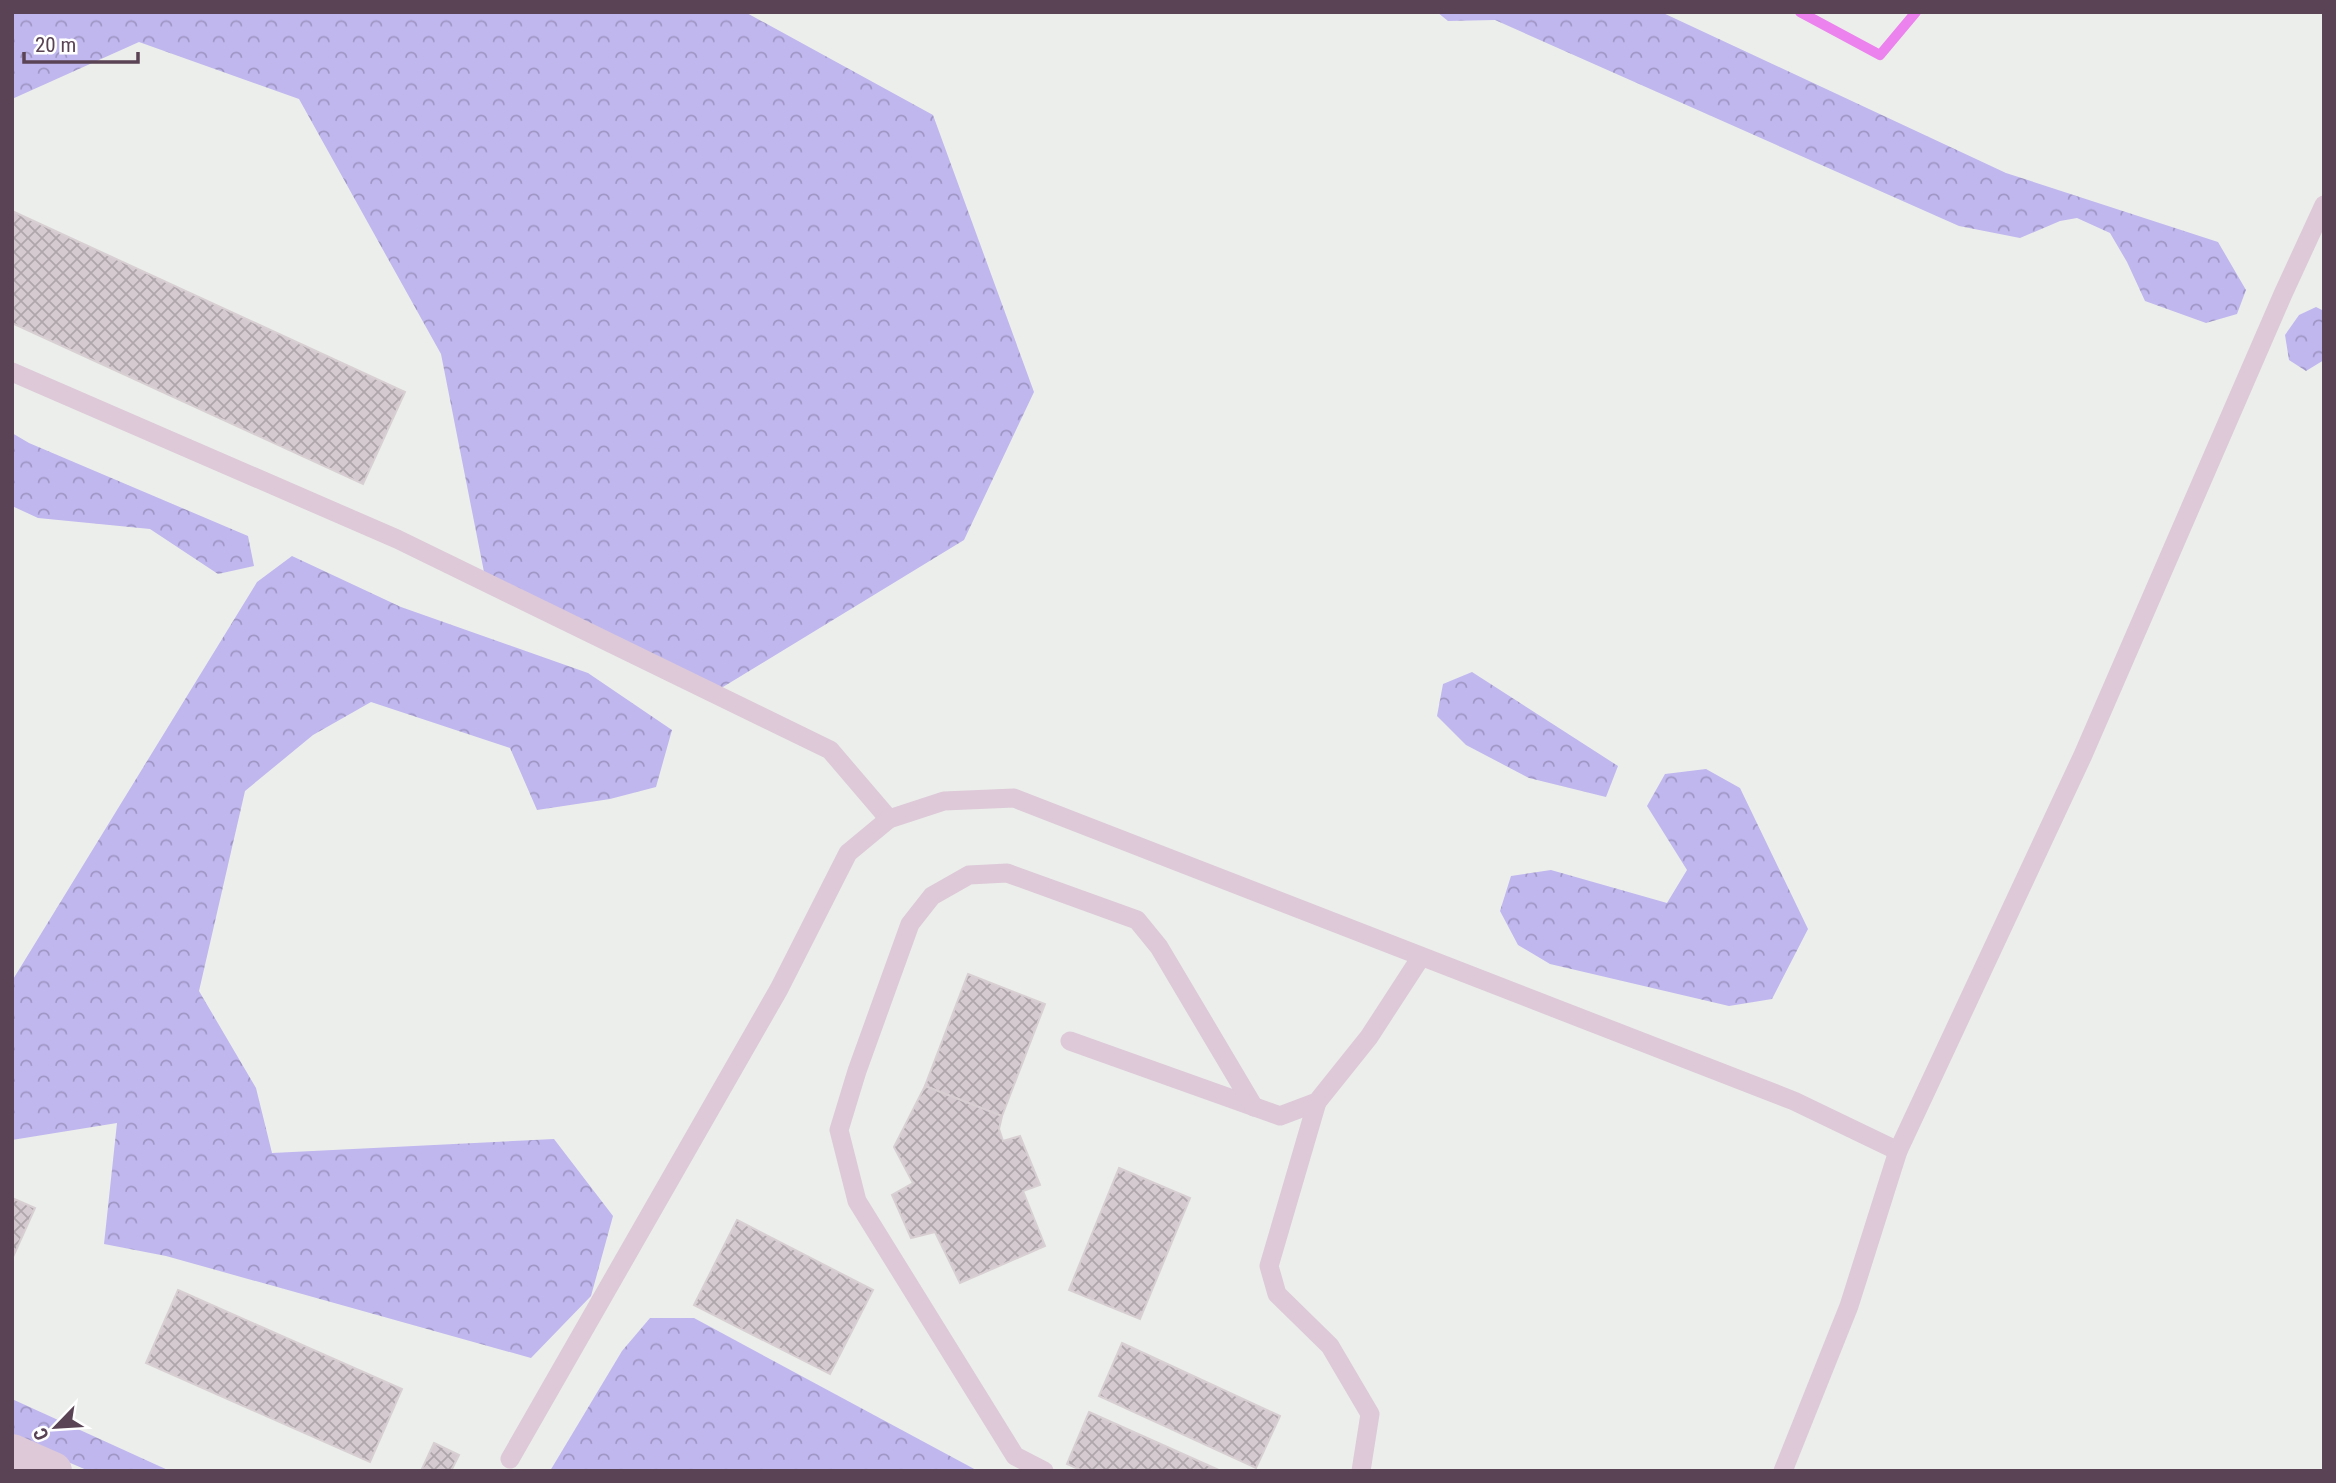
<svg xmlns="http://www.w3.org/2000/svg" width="2336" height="1483" font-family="'Roboto Condensed',sans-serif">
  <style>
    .forest { fill: url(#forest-crowns) }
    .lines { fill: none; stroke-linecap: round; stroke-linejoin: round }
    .stream { stroke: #ec82ed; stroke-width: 10 }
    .building { fill: url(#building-cross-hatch); stroke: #d8cfd3; stroke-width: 2 }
    .lane { stroke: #ddc9d8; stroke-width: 19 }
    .street { stroke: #ddc9d8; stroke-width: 38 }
  </style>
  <defs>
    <pattern id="forest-crowns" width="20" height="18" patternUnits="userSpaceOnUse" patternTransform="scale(1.75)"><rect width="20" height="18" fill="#c0b7ef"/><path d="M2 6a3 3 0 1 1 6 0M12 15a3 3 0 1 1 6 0" fill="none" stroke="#9f96c4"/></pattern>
    <pattern id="building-cross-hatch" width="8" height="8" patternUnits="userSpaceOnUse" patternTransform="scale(1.75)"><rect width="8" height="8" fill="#d4cad0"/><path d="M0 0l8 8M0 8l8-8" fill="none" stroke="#afa6ab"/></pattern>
  </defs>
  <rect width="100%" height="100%" fill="#eceeeb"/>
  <g class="forest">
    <path d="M12,12H745L933,115L1034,392L964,540L718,690L485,577L441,354L299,99L139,42L12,99Z"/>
    <path d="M1437,12H1661L2006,173L2218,242L2246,290L2237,314L2206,323L2145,301L2127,262L2110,233L2077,218L2060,221L2020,238L1959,226L1495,20L1448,21Z"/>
    <path d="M2316,307L2324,311V360L2306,371L2289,360L2285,335L2299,315Z"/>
    <path d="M12,433L29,443L248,536L254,566L218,574L150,529L38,518L12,506Z"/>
    <path d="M292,556L401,607L588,673L672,730L656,787L610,799L537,810L510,748L371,702L313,735L245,791L199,991L256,1088L272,1153L554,1139L613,1216L591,1296L531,1358L166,1256L104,1244L117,1123L12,1140V981L257,582Z"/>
    <path d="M1472,672L1618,766L1606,797L1529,778L1466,745L1437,716L1443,684Z"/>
    <path d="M1706,769L1740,788L1808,929L1772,999L1729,1006L1550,964L1518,945L1500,911L1511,876L1551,870L1667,903L1687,870L1647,806L1665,774Z"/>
    <path d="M650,1318H694L978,1471H550L622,1351Z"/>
    <path d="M12,1399L170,1471H89L12,1438Z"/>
  </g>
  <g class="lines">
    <path class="stream" d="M1800,12L1880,55L1916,12"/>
  </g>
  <g class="building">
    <path d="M12,211L405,392L363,484L12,323Z"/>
    <path d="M968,974L1045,1004L1002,1116L925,1086Z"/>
    <path d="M925,1086L1002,1116L999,1129L1003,1141L1020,1136L1040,1185L1023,1191L1045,1246L960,1283L935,1232L911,1238L892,1195L913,1183L894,1147Z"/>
    <path d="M1119,1168L1190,1198L1140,1319L1069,1290Z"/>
    <path d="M12,1198L35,1208L12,1259Z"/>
    <path d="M737,1220L873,1290L830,1374L694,1305Z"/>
    <path d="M178,1290L402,1389L370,1462L146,1363Z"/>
    <path d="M1122,1343L1280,1416L1256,1468L1099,1396Z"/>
    <path d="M1089,1412L1221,1471H1083L1067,1464Z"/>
    <path d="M434,1443L459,1455L451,1471H421Z"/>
  </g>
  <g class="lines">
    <g class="lane">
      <path d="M12,372L397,539L830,750L889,819"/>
      <path d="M1070,1041L1280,1116L1317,1102L1369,1037L1421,957"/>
      <path d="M1317,1102L1269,1266L1277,1294L1330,1346L1370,1414L1361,1471"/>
      <path d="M510,1459L779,989L848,853L889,819L944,801L1014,798L1794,1101L1898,1151"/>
      <path d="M1044,1471L1015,1456L857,1201L839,1130L857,1071L910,924L932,896L969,875L1007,873L1137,920L1159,947L1254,1107"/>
      <path d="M1783,1471L1849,1306L1898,1151L2083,755L2283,294L2324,205"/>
    </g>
    <path class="street" d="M12,1453L53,1471"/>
  </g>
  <rect width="2336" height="1483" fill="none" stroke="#594354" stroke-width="28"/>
  <g transform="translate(56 1427) rotate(245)" stroke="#ffffff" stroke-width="5" paint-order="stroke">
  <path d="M0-5L12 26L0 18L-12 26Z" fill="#594354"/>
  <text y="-10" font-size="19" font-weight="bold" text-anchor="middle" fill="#594354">С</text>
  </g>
  <path d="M24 52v10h114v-10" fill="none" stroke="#594354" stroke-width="3.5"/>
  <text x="35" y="52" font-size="21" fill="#594354" stroke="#ffffff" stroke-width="5" paint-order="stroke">20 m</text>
</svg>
